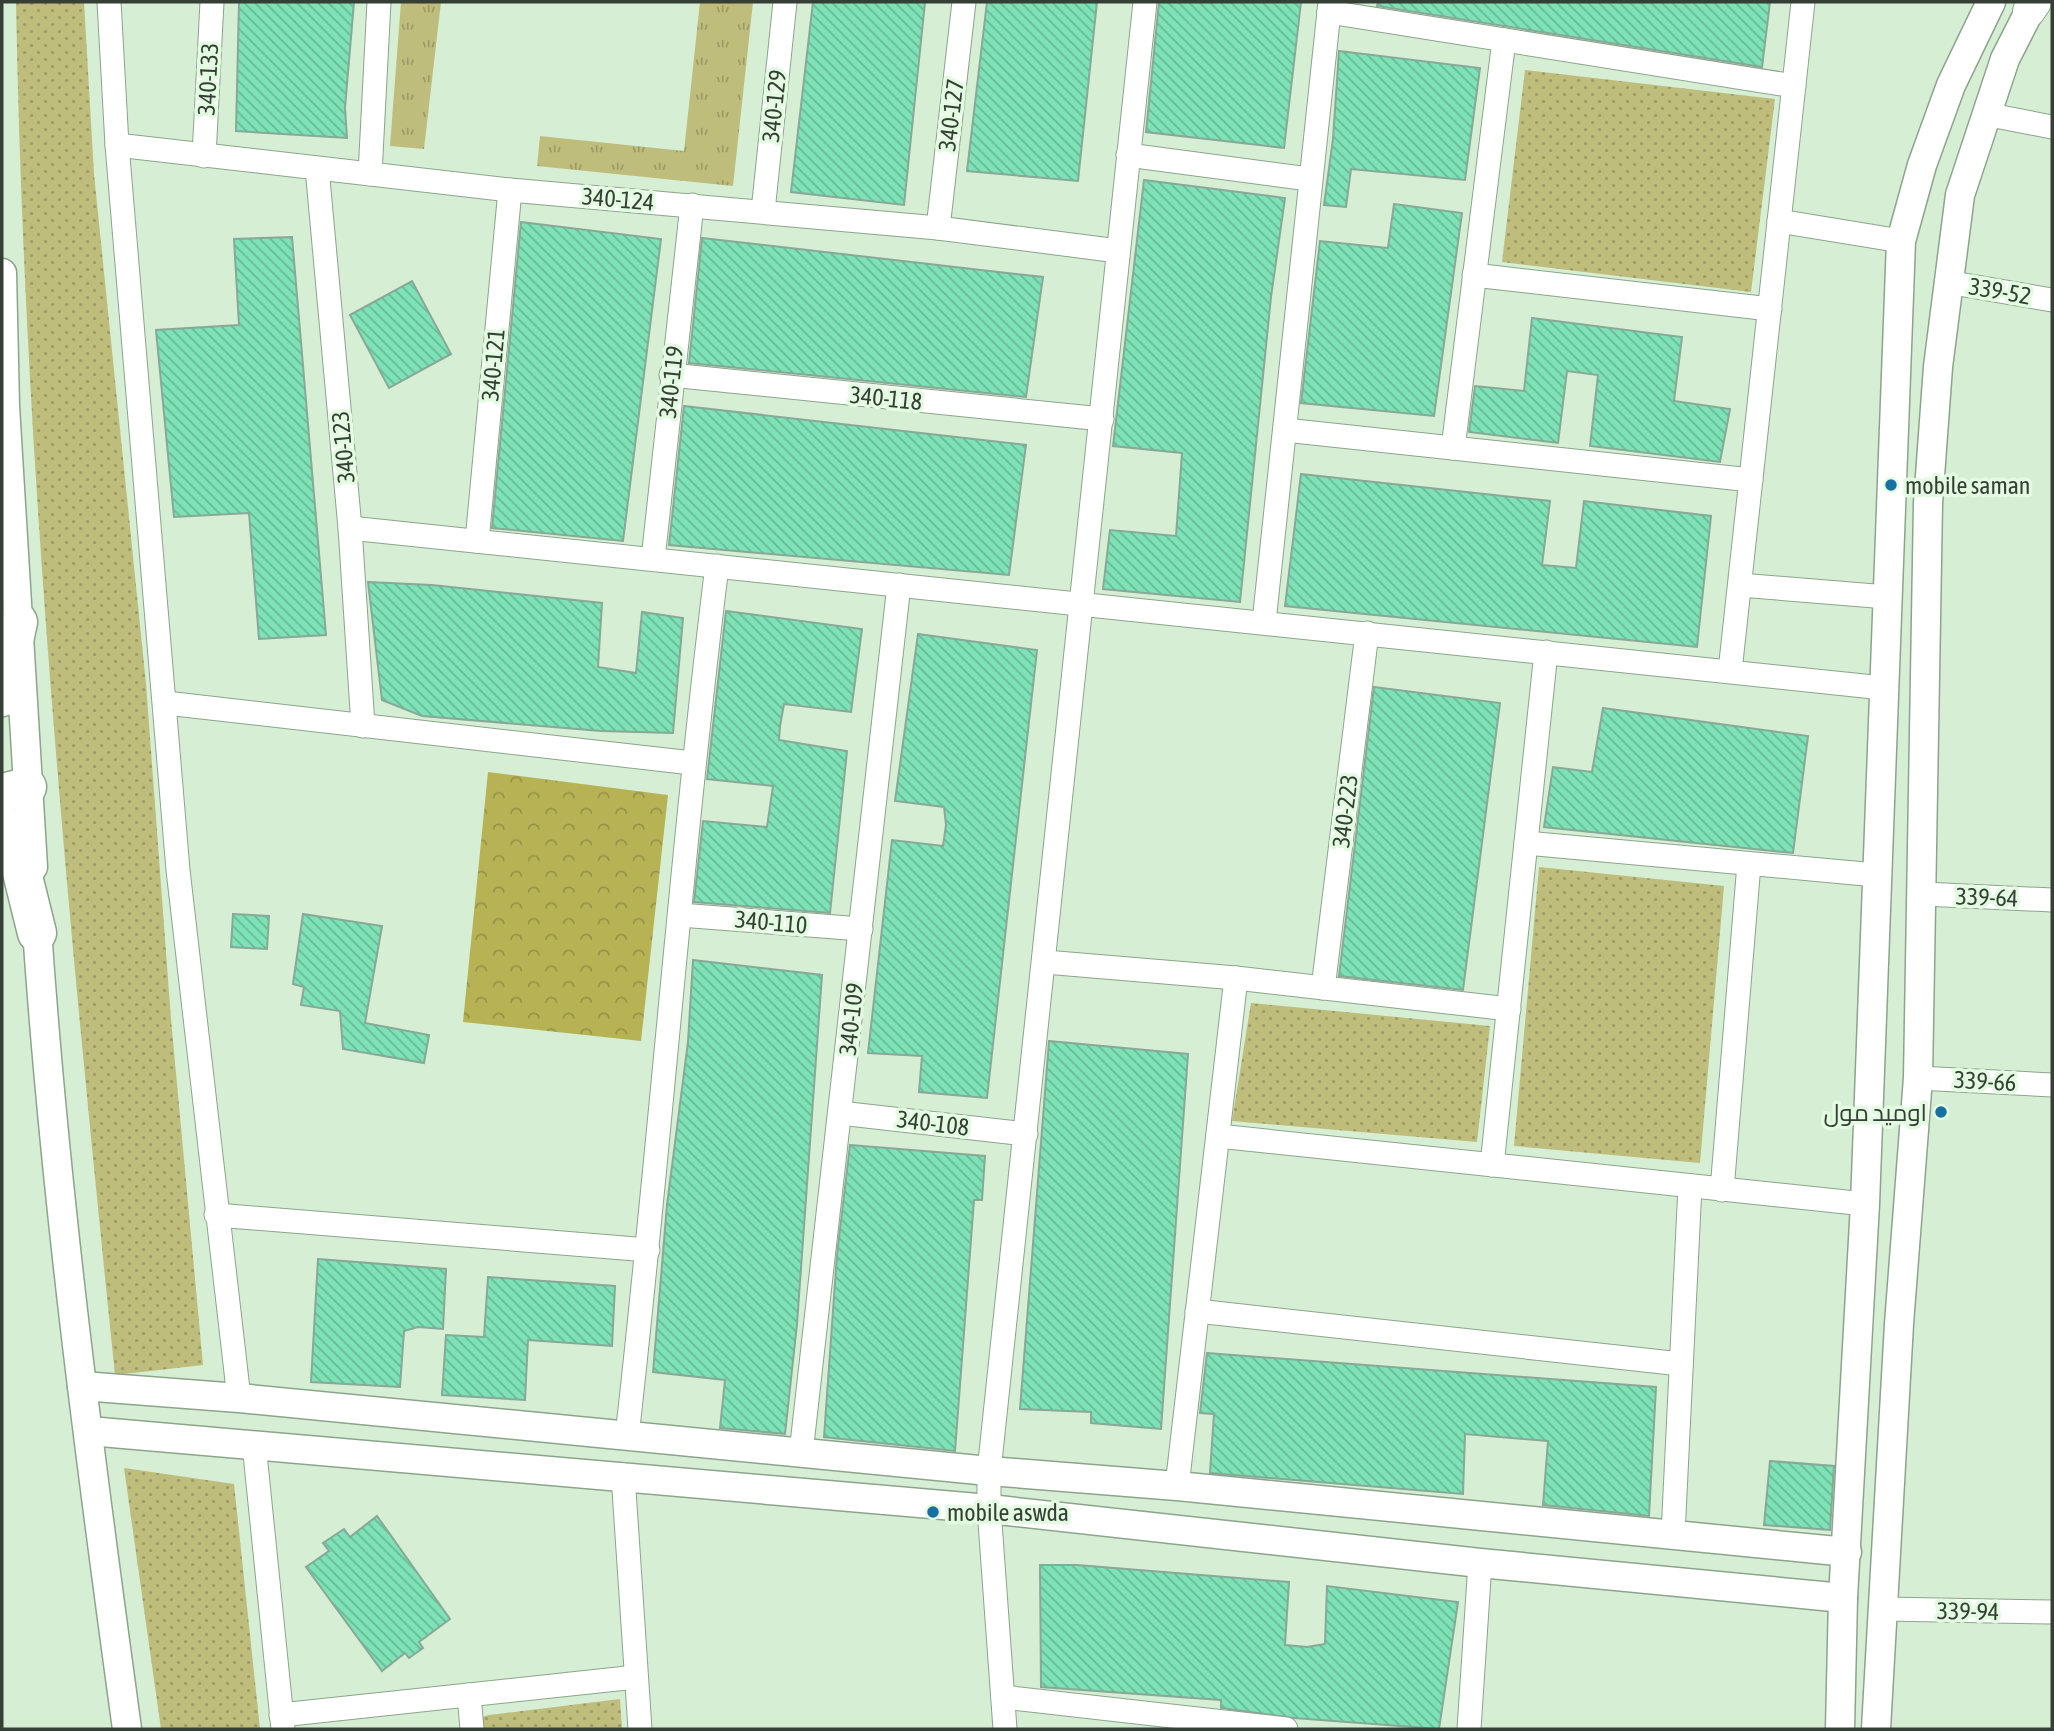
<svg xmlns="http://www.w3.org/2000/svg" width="2054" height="1731" font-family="'Asap Condensed',Cairo,sans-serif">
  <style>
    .grass { fill: url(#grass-tufts) }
    .forest { fill: url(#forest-crowns) }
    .park { fill: url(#park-dots) }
    .building { fill: url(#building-back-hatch); stroke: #88a898; stroke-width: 2 }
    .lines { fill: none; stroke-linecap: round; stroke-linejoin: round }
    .minor-casing { stroke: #8da48c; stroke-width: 25 }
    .tertiary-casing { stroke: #8da48c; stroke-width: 31 }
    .secondary-casing { stroke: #8da48c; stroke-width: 34 }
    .motorway-casing { stroke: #8da48c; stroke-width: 41 }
    .minor { stroke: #fff; stroke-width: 23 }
    .tertiary { stroke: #fff; stroke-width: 28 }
    .secondary { stroke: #fff; stroke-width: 32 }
    .motorway { stroke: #fff; stroke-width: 38 }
    .poi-dot { fill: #1770a0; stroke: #e2fbe1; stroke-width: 2.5 }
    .labels { text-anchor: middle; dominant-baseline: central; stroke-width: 7; stroke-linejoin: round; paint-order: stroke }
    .street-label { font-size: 24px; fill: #353f35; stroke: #e2fbe1 }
    .poi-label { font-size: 24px; fill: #353f35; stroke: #e2fbe1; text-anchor: start }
  </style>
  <defs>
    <pattern id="grass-tufts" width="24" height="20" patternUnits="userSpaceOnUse" patternTransform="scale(1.75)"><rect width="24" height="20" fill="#bfbd7b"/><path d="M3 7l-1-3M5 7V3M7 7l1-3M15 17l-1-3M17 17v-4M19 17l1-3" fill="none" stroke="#9c9b66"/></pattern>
    <pattern id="forest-crowns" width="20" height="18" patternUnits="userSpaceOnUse" patternTransform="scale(1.75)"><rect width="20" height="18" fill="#b7b355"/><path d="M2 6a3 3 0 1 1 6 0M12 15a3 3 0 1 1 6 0" fill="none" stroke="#969347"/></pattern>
    <pattern id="park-dots" width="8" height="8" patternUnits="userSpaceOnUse" patternTransform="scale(1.75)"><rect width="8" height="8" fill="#bfbd7b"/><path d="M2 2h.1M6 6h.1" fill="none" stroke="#9c9b66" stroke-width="1.8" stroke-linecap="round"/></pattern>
    <pattern id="building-back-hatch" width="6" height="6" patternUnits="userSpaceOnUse" patternTransform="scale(1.75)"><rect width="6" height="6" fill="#7de3b6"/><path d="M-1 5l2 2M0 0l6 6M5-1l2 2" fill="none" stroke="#67b995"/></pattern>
  </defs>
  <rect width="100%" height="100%" fill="#d5eed4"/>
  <g class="grass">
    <path d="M401,2H441L424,149L390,146Z"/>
    <path d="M700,2H753L733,186L537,166L540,136L684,151Z"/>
  </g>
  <path class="forest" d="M488,772L668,795L641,1041L463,1022Z"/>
  <g class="park">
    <path d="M16,2H84L94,174L146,684L171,1019L203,1365L115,1375C68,919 24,460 16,2Z"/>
    <path d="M1525,70L1775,99L1751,292L1502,262Z"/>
    <path d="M1539,867L1724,886L1700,1163L1514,1146Z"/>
    <path d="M1251,1003L1490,1026L1477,1142L1232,1121Z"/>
    <path d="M124,1468L234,1484L260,1729H161Z"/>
    <path d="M620,1699L622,1729H481L482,1717L489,1715Z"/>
  </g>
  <g class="building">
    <path d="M239,2H354L345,108L347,138L236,131Z"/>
    <path d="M813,2H925L904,205L791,192Z"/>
    <path d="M987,2H1097L1078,181L967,171Z"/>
    <path d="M1159,2H1301L1284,148L1146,132Z"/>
    <path d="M1378,2H1770L1762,67L1377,6Z"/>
    <path d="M1339,51L1480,68L1465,180L1351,169L1346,207L1324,205L1333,139Z"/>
    <path d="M1144,180L1285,198L1271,297L1240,602L1103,589L1110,530L1176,536L1182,453L1113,446Z"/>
    <path d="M1394,204L1462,213L1434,416L1301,403L1320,241L1388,248Z"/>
    <path d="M521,222L661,239L623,541L492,528Z"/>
    <path d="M292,237L326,635L259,639L249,513L174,517L156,330L239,325L234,239Z"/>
    <path d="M702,238L1043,277L1026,397L689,363Z"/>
    <path d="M412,281L451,354L389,388L350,315Z"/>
    <path d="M1532,318L1682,337L1674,401L1730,409L1720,462L1590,446L1598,375L1567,371L1558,443L1469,432L1475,386L1524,391Z"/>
    <path d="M684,406L1026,445L1009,575L669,545Z"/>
    <path d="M1301,474L1550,501L1542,565L1576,568L1584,501L1711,516L1697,647L1285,606Z"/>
    <path d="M368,582L432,585L602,603L598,667L636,673L642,612L683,618L673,733L601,731L422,716L382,700Z"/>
    <path d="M726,611L862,629L851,712L784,704L780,726L779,740L847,751L830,913L694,902L703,821L767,827L773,786L707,779Z"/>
    <path d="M918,634L1037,650L987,1098L919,1092L922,1056L868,1053L892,840L943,846L946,825L944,807L895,801Z"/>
    <path d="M1374,687L1500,703L1463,990L1339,976Z"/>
    <path d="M1603,708L1808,736L1793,853L1544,827L1553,767L1592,772Z"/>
    <path d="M233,914L269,916L267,949L231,947Z"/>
    <path d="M303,914L382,926L365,1023L429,1035L424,1063L343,1049L340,1011L301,1005L304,987L293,984Z"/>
    <path d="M693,960L822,975L797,1324L785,1434L720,1428L725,1380L653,1372L667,1205L688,1042Z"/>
    <path d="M1049,1041L1188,1054L1161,1429L1091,1423V1412L1020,1409Z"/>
    <path d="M850,1145L985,1156L982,1200H974L955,1451L824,1437L837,1255Z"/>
    <path d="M318,1259L446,1269L443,1329L418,1327L404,1331L400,1387L311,1382Z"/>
    <path d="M488,1277L615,1286L612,1346L528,1340L525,1400L442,1395L446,1335L484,1337Z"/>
    <path d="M1207,1353L1656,1387L1649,1516L1543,1505L1548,1441L1465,1434L1463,1494L1210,1473L1214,1414L1200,1413Z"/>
    <path d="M1770,1461L1834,1466L1830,1530L1764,1525Z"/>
    <path d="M377,1516L450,1619L419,1642L423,1648L409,1658L405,1653L382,1671L306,1567L329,1551L323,1543L344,1529L350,1537Z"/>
    <path d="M1040,1565H1077L1289,1582L1285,1645L1307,1647L1325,1644L1327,1586L1458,1602L1439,1729L1294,1718L1221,1708V1700L1041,1687Z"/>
  </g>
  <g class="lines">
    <g class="minor-casing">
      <g id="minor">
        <path d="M109,2L117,145L178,870L239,1398"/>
        <path d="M1329,12L1794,86"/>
        <path d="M1985,114L2052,127"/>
        <path d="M117,145L510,190L938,228L1118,251"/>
        <path d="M1128,155L1309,179"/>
        <path d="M204,156L212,2"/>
        <path d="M317,168L350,528L363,726"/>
        <path d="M370,174L379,2"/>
        <path d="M763,211L785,2"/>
        <path d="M1779,221L1901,241"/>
        <path d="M938,228L964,2"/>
        <path d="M1474,275L1770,309"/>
        <path d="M1947,282L2052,300"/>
        <path d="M671,375L1102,419"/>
        <path d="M1285,430L1751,480"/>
        <path d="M1453,448L1504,40"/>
        <path d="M350,528L1883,688"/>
        <path d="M477,541L510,190"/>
        <path d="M653,559L692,205"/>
        <path d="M1740,585L1887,597"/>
        <path d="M1264,622L1330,2"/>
        <path d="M1730,671L1803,2"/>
        <path d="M166,703L692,763"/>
        <path d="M1526,843L1876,875"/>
        <path d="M1923,894L2052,900"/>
        <path d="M680,915L861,929"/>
        <path d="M1045,962L1236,978L1509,1009"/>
        <path d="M1323,988L1367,633"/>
        <path d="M1918,1078L2052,1085"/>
        <path d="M840,1113L1026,1134"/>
        <path d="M1218,1136L1865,1204"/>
        <path d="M1492,1165L1546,652"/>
        <path d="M1722,1190L1749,864"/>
        <path d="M216,1215L648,1250"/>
        <path d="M1197,1311L1681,1364"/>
        <path d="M627,1436C660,1146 681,855 717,566"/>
        <path d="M254,1444L283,1729"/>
        <path d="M801,1453L899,585"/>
        <path d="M623,1475L640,1729"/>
        <path d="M1177,1486L1236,978"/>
        <path d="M1673,1535L1690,1186"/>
        <path d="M1884,1609L2052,1612"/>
        <path d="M469,1695L472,1729"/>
        <path d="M1003,1697L1286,1729"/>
        <path d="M281,1715L636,1677"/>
        <path d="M1005,1729L989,1509V1471L1145,2"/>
        <path d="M1469,1729L1480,1563"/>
      </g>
    </g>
    <g class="tertiary-casing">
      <g id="tertiary">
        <path d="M2,273L5,406L33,867"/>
        <path d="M36,915C54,1187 90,1459 127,1729"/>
        <path d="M82,1386L239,1398L989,1471L1177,1486L1847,1552"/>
        <path d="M89,1431L989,1509L1480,1563L1843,1598"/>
        <path d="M1840,1729L1843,1598L1865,1204L1901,241L1922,165L1951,85L1991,2"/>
        <path d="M1876,1729L1899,1324L1918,1078L1928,503L1938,367L1960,195L2005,59L2034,2"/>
      </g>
    </g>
    <g class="secondary-casing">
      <path id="secondary" d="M2029,11L2035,2"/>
    </g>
    <g class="motorway-casing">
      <g id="motorway">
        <path d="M2,697L18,622"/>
        <path d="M2,793L27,787"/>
        <path d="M2,823L14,840L37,933"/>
      </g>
    </g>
    <use href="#minor" class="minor"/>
    <use href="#tertiary" class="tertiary"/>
    <use href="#secondary" class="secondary"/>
    <use href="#motorway" class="motorway"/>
  </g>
  <g class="poi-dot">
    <circle cx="1891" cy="485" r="7"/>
    <circle cx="1941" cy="1112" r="7"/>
    <circle cx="933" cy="1512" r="7"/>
  </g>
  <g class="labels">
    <g class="street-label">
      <text transform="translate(208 79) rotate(-87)">340-133</text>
      <text transform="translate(774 106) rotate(-84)">340-129</text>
      <text transform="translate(951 115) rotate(-83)">340-127</text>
      <text transform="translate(618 199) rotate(5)">340-124</text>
      <text transform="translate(2000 291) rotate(10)">339-52</text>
      <text transform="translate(493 365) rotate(-85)">340-121</text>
      <text transform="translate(671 382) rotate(-84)">340-119</text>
      <text transform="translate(886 398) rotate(6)">340-118</text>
      <text transform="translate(343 447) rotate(-95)">340-123</text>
      <text transform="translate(1345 811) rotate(-83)">340-223</text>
      <text transform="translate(1987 897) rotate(2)">339-64</text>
      <text transform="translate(771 922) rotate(5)">340-110</text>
      <text transform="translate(851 1019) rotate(-84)">340-109</text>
      <text transform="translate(1985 1081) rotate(3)">339-66</text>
      <text transform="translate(933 1123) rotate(7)">340-108</text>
      <text transform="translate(1968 1611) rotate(1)">339-94</text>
    </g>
    <g class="poi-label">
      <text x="1905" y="485">mobile saman</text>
      <text x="1927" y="1112" text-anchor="end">اوميد مول</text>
      <text x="947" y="1512">mobile aswda</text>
    </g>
  </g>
  <rect width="2054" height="1731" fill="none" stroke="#353f35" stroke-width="7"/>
</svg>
